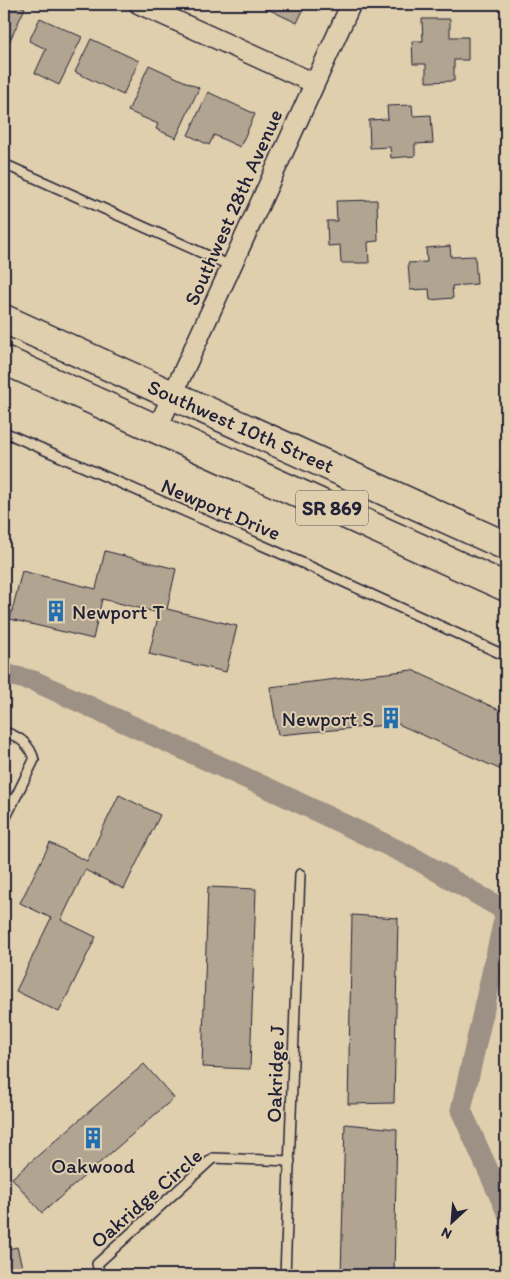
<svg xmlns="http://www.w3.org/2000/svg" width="510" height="1279" font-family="Itim,sans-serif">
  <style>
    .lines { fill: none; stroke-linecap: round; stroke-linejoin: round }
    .canal { stroke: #9c9184; stroke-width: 21 }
    .building { fill: #b1a490; stroke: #22223b }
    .service-casing { stroke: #22223b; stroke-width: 12 }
    .minor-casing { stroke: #22223b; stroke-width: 22 }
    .primary-casing { stroke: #22223b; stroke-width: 31 }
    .service { stroke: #e0cfac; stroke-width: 9 }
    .minor { stroke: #e0cfac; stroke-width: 19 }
    .primary { stroke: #e0cfac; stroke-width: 28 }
    .labels { text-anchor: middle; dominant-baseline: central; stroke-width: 4; stroke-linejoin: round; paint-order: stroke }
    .shield { fill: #e0cfac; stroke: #5b565d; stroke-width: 1 }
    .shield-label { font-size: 20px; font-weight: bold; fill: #22223b }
    .street-label { font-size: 21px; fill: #22223b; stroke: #e0cfac }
    .poi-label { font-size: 21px; fill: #22223b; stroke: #e0cfac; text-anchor: start }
  </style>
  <rect width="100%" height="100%" fill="#e0cfac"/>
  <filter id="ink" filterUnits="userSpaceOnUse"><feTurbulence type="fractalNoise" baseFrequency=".02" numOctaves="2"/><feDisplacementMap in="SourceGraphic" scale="10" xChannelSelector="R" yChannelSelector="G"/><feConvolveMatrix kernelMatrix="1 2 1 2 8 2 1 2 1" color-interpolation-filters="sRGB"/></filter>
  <g filter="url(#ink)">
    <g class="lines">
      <path class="canal" d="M4,674L34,681L285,796L416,859L506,911L461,1110L506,1210"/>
    </g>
    <g class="building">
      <path d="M4,4H16L25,8L5,51Z"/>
      <path d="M257,4H306L297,23Z"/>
      <path d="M40,18L82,37L59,85L35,73L46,49L29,41Z"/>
      <path d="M422,19H450V37H468V60H454V81L426,82V64H413L412,41H423Z"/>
      <path d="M91,39L139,61L123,95L75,72Z"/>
      <path d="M149,65L199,88L176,138L156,129L158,124L128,111Z"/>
      <path d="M208,92L255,114L240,147L214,135L209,145L188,135Z"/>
      <path d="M412,105L413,116L431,115L433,143L415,144V156L391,158L390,147L370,148L369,120L388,119L387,106Z"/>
      <path d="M377,200L378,241L368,242L369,263H341L340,245L328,246L327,221H337L336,201Z"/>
      <path d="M450,246L451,257L475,256L477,284L452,286L453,298L430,300L429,289L410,290L408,263L427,262L426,248Z"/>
      <path d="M105,551L176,569L167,609L237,626L226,672L149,654L159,613L102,599L93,639L10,619L22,571L96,589Z"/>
      <path d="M412,670L506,713V772L398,724L278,735L270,687Z"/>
      <path d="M119,795L160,815L124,889L85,870L61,920L96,937L59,1012L16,991L51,918L20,903L50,843L87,861Z"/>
      <path d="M208,887L256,889L250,1069L202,1067Z"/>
      <path d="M352,915L398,918L394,1103L348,1104Z"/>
      <path d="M144,1064L174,1098L42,1213L12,1178Z"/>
      <path d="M345,1124L397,1129L394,1275H341Z"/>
      <path d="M17,1247L24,1275H4V1250Z"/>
    </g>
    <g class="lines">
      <g class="service-casing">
        <g id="service">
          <path d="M4,164L231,266"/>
          <path d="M4,432L300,562L506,656"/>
          <path d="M4,732C19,736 30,744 34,760L4,821"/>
          <path d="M100,1275L97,1264L213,1158L290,1161"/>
          <path d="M285,1275L300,874"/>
        </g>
      </g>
      <g class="minor-casing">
        <g id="minor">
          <path d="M139,4L314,83"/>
          <path d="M157,429L351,4"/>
        </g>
      </g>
      <g class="primary-casing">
        <g id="primary">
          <path d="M4,319L506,546"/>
          <path d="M4,360L506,587"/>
        </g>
      </g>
      <use href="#service" class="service"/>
      <use href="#minor" class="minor"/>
      <use href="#primary" class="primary"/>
    </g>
  </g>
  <defs>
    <g id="building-bare" transform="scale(1.725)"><path d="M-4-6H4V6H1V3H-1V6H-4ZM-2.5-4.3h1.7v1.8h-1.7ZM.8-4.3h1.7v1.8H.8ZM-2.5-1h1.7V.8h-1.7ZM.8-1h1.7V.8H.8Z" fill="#1f6fb2" stroke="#e0cfac" stroke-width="2.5" paint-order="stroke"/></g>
  </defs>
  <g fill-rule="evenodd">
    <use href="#building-bare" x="56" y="611"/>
    <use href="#building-bare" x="391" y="718"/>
    <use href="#building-bare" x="93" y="1138"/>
  </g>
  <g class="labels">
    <rect class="shield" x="296" y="490.5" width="72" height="35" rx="4"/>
    <g class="shield-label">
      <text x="332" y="508">SR 869</text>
    </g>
    <g class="street-label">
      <text transform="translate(233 207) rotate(-66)">Southwest 28th Avenue</text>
      <text transform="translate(241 426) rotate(24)">Southwest 10th Street</text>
      <text transform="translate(221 509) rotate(23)">Newport Drive</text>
      <text transform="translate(275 1074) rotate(-88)">Oakridge J</text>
      <text transform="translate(146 1198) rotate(-41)">Oakridge Circle</text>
    </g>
    <g class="poi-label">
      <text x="72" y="611">Newport T</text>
      <text x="374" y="718" text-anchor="end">Newport S</text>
      <text x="93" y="1165" text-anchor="middle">Oakwood</text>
    </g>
  </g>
  <rect width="510" height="1279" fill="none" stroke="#e0cfac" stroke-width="20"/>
  <rect x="10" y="10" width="490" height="1259" fill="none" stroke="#22223b" stroke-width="2" filter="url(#ink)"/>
  <g transform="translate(452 1222) rotate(206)" stroke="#e0cfac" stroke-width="4" paint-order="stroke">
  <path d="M0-4L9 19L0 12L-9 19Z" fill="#22223b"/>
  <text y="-8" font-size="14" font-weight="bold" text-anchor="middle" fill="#22223b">N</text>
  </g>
</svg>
